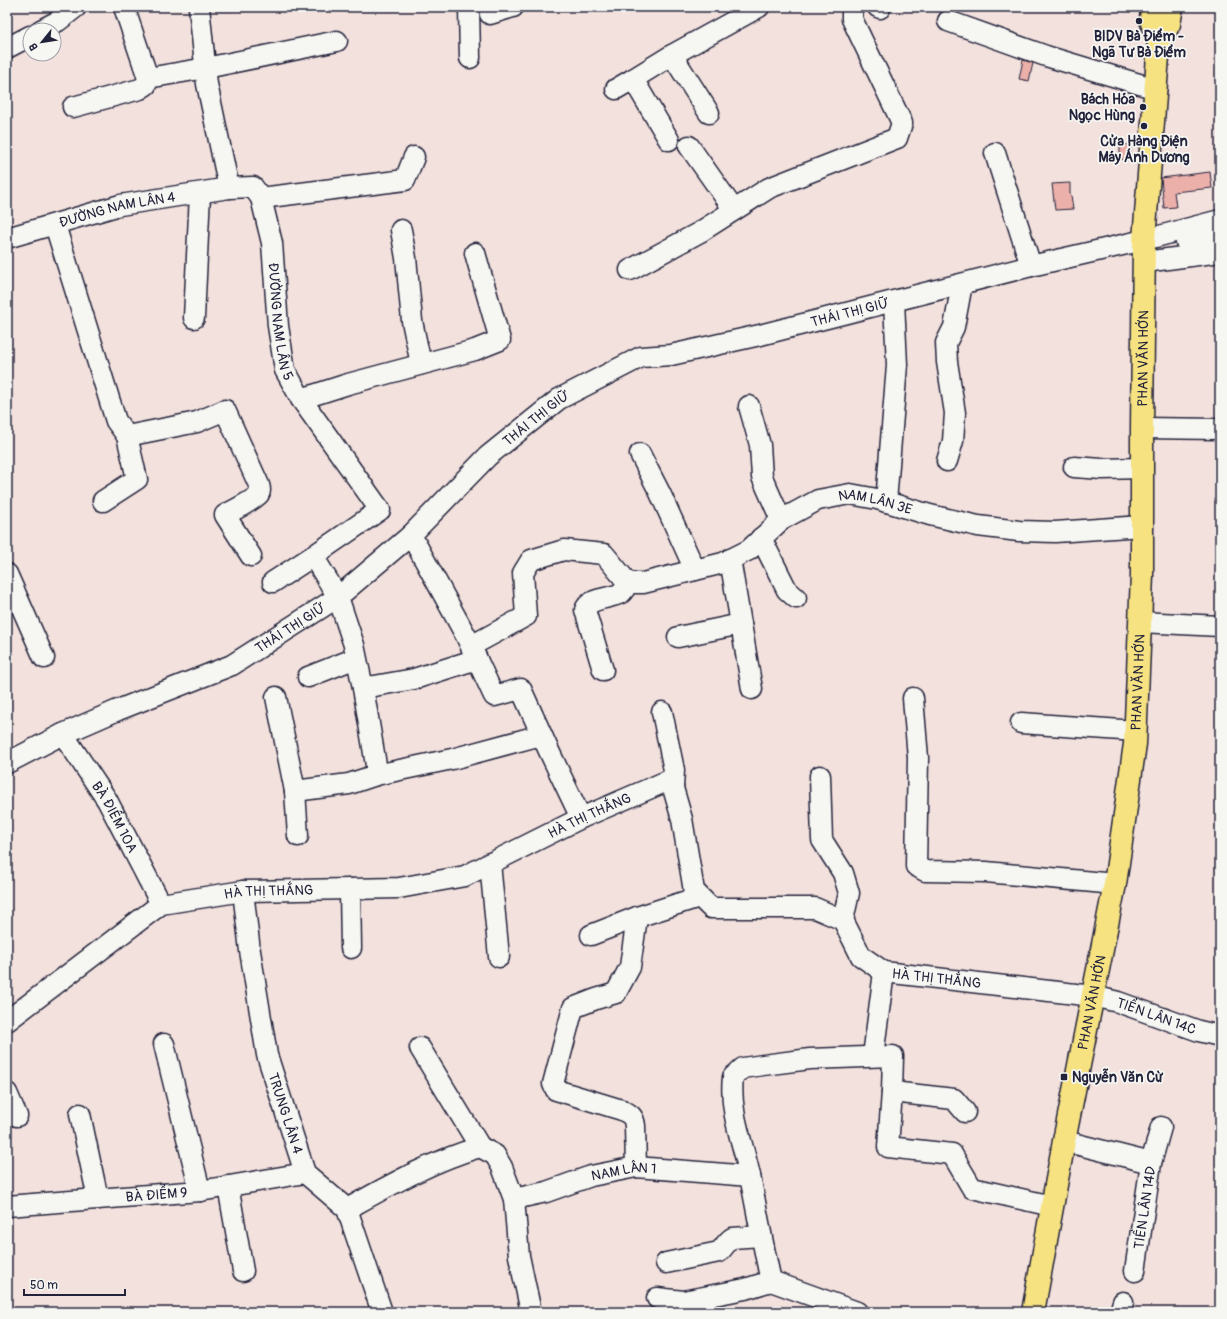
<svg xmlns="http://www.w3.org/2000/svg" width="1227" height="1319" font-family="Pangolin,sans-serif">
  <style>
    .building { fill: #ecb0ab; stroke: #22223b }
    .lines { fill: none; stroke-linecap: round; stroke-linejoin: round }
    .minor-casing { stroke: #22223b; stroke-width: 23 }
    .major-casing { stroke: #22223b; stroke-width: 25 }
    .minor { stroke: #f6f6f2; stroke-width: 20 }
    .major { stroke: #f6e281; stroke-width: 22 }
    .poi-dot { fill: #22223b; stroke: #f6f6f2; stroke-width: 1.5 }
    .labels { text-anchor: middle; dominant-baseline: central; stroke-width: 3.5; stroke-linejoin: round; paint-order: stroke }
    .poi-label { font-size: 14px; font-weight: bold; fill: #22223b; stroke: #f6f6f2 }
    .street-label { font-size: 14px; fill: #22223b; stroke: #f6f6f2 }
  </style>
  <rect width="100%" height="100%" fill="#f3e1dd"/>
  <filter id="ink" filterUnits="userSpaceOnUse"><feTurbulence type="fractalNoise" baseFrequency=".025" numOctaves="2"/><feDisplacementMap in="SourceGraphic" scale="8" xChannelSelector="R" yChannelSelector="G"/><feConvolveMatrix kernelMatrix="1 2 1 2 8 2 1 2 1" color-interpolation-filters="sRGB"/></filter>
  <g filter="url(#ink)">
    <g class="building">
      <path d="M1023,60L1033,63L1029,81L1019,79Z"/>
      <path d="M1120,144L1131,145L1130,160L1120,159Z"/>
      <path d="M1210,172L1212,188L1174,192L1176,207L1164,208L1161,178Z"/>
      <path d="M1070,183V195H1071L1073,209L1055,210L1052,184Z"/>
    </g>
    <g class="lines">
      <g class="minor-casing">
        <g id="minor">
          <path d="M124,7L148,78L206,68L337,41"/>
          <path d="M199,7L207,84L229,188"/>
          <path d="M469,7L470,58"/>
          <path d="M878,7L880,8"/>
          <path d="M490,14L513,7"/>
          <path d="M948,21L1046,56L1156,89"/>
          <path d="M41,30L58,21L76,7"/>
          <path d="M7,48L30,36"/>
          <path d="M672,55L709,113"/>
          <path d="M616,89L633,79"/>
          <path d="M73,107L140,89L146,85L148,78"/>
          <path d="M669,140L633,79L672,55L759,7"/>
          <path d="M689,146L734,210"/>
          <path d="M995,153L1031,266"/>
          <path d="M261,198L405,180L414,157"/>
          <path d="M55,225L116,421L127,436L197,422L225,410L259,485C260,488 261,491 259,494C253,501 234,510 225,515L251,556"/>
          <path d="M401,230L406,258L412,321L421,364"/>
          <path id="s1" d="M7,238L120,205L229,188L253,187L261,198L272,243L278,326L285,370L301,399L380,510L313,556L273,582"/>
          <path d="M1186,242L1220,236"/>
          <path d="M1145,262L1220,252"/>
          <path d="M630,270L700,232L769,188L897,138L902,123L852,19V7"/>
          <path d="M194,318L200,194"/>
          <path d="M301,399L348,384L475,350L500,340L475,253"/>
          <path d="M749,406L760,445L762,477L781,520"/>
          <path d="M1142,428L1220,429"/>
          <path d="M640,454L660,493L695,570"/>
          <path d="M947,461L953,441L955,413L947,362L946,343L954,327L962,284"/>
          <path d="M1074,467L1102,469L1142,468"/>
          <path d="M103,501L137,479L127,436"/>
          <path d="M886,502L897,365L894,302"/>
          <path d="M411,535L466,636L494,696L521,689L549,751L581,818"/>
          <path d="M761,538L787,590L796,598"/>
          <path d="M313,556L338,597L354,645L363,688L414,679L477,659"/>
          <path d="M730,559L752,689"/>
          <path d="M7,574L44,658"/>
          <path id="s2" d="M628,583H643L723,563L749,550L781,520L818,500L850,494L877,499L930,515L978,526L1019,531L1055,532L1142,526"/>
          <path d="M1140,622L1220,626"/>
          <path d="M678,637L741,624"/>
          <path d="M471,646L526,616L523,573L531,560L564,550L604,554L628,583"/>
          <path d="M603,670L585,610C589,597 611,599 621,593C624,591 626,586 628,583"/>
          <path d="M308,677L356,658"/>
          <path d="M276,697L295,791L349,784L376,775V765L363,688"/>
          <path d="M913,698L918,758L916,866L925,871L986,872L1115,884"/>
          <path d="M662,712L674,770L673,788"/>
          <path d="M1021,723L1136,731"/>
          <path id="s3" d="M63,734L107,800L161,904"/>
          <path id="s4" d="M7,763L63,734L118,710L232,665L338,597L411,535L488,456L559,399L641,357L671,355L760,335L1031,266L1144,240L1220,220"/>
          <path d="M376,775L452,759L541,735"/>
          <path d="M820,776L822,840L843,873L849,893L843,920"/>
          <path d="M295,791L298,836"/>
          <path d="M490,863L499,957"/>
          <path d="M350,889L351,948"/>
          <path id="s5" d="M243,891L250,951L267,1055L305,1173L347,1209L382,1312"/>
          <path d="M591,935L637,917L699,897"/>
          <path id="s6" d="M7,1021L161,904L243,891L399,888L465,876L581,818L667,781L673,788L682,819L694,891L711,908H815L843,920L861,956L884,972L1093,996L1118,1002L1199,1031L1220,1036"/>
          <path d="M164,1044L200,1191"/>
          <path d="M420,1048L480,1147"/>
          <path d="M873,1056L884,972"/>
          <path d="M892,1092L954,1099L965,1112"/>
          <path d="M7,1093L17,1116"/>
          <path d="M80,1114L98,1199"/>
          <path d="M1064,1141L1151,1163"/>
          <path d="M636,1167L635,1126C634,1116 630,1114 622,1110L556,1090L553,1084L573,1008L596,999L616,993L630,967L637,917"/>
          <path d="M228,1186L243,1271"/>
          <path d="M514,1199L519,1256L531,1312"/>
          <path id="s7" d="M7,1206L200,1191L305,1173"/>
          <path id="s8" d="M347,1209C390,1185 432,1161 480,1147L495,1155L502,1167L514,1199L546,1192L591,1176L636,1167L750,1176"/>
          <path d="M666,1263L719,1252C724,1248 726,1242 732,1238L761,1236"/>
          <path id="s9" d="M1135,1271L1151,1163L1161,1127"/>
          <path d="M771,1281C763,1246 757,1211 750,1176C743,1142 729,1113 733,1077L743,1068L763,1065L810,1059L893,1056L892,1092L888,1147L952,1154L972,1188L1052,1206"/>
          <path d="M771,1281L857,1312"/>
          <path d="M657,1298L683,1301L745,1289L771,1281"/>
          <path d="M1120,1312L1123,1302"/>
        </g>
      </g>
      <g class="major-casing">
        <g id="major">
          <path d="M1152,7L1151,20L1159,43"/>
          <path id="s10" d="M1033,1312L1064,1141L1115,884L1135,744L1142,575V428L1144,240L1159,43L1169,24L1172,7"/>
        </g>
      </g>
      <use href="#minor" class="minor"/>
      <use href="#major" class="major"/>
    </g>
  </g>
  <g class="poi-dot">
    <circle cx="1139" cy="21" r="4"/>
    <circle cx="1143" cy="107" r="4"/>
    <circle cx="1144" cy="126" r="4"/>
    <rect x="1060" y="1073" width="8" height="8" rx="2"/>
  </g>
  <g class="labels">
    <g class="poi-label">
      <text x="1139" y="36">BIDV Bà Điểm -<tspan x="1139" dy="16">Ngã Tư Bà Điểm</tspan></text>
      <text x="1135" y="99" text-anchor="end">Bách Hóa<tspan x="1135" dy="16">Ngọc Hùng</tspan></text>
      <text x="1144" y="141">Cửa Hàng Điện<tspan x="1144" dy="16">Máy Ánh Dương</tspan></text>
      <text x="1072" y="1077" text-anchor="start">Nguyễn Văn Cừ</text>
    </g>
    <g class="street-label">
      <text stroke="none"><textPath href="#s1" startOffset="114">ĐƯỜNG NAM LÂN 4</textPath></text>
      <text stroke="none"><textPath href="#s4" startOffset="975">THÁI THỊ GIỮ</textPath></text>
      <text stroke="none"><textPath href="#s1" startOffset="391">ĐƯỜNG NAM LÂN 5</textPath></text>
      <text stroke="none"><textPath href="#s10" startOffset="963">PHAN VĂN HỚN</textPath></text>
      <text stroke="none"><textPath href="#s4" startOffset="639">THÁI THỊ GIỮ</textPath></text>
      <text stroke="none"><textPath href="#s2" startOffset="271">NAM LÂN 3E</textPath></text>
      <text stroke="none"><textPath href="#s4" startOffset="315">THÁI THỊ GIỮ</textPath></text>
      <text stroke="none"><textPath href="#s10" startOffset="639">PHAN VĂN HỚN</textPath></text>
      <text stroke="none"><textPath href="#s6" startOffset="638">HÀ THỊ THẮNG</textPath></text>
      <text stroke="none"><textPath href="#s3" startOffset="98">BÀ ĐIỂM 10A</textPath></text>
      <text stroke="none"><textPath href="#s6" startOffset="302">HÀ THỊ THẮNG</textPath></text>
      <text stroke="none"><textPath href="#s6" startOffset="1117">HÀ THỊ THẮNG</textPath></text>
      <text stroke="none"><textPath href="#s10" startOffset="315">PHAN VĂN HỚN</textPath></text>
      <text stroke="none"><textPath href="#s6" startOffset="1341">TIỀN LÂN 14C</textPath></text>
      <text stroke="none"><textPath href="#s5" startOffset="227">TRUNG LÂN 4</textPath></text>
      <text stroke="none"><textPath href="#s8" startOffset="326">NAM LÂN 1</textPath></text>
      <text stroke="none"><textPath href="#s7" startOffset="150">BÀ ĐIỂM 9</textPath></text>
      <text stroke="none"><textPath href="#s9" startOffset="64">TIỀN LÂN 14D</textPath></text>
    </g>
  </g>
  <rect width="1227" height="1319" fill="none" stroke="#f6f6f2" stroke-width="24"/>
  <rect x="12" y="12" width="1203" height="1295" fill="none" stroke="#22223b" stroke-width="1.5" filter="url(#ink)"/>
  <g transform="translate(42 42) rotate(240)"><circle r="19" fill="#f6f6f2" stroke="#a1a1a9"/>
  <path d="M0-3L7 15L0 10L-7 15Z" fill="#22223b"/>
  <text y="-6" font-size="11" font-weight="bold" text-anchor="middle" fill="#22223b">B</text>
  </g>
  <path d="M24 1289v6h101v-6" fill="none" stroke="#22223b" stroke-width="2"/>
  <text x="30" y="1289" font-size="12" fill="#22223b" stroke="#f6f6f2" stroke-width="3" paint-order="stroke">50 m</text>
</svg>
